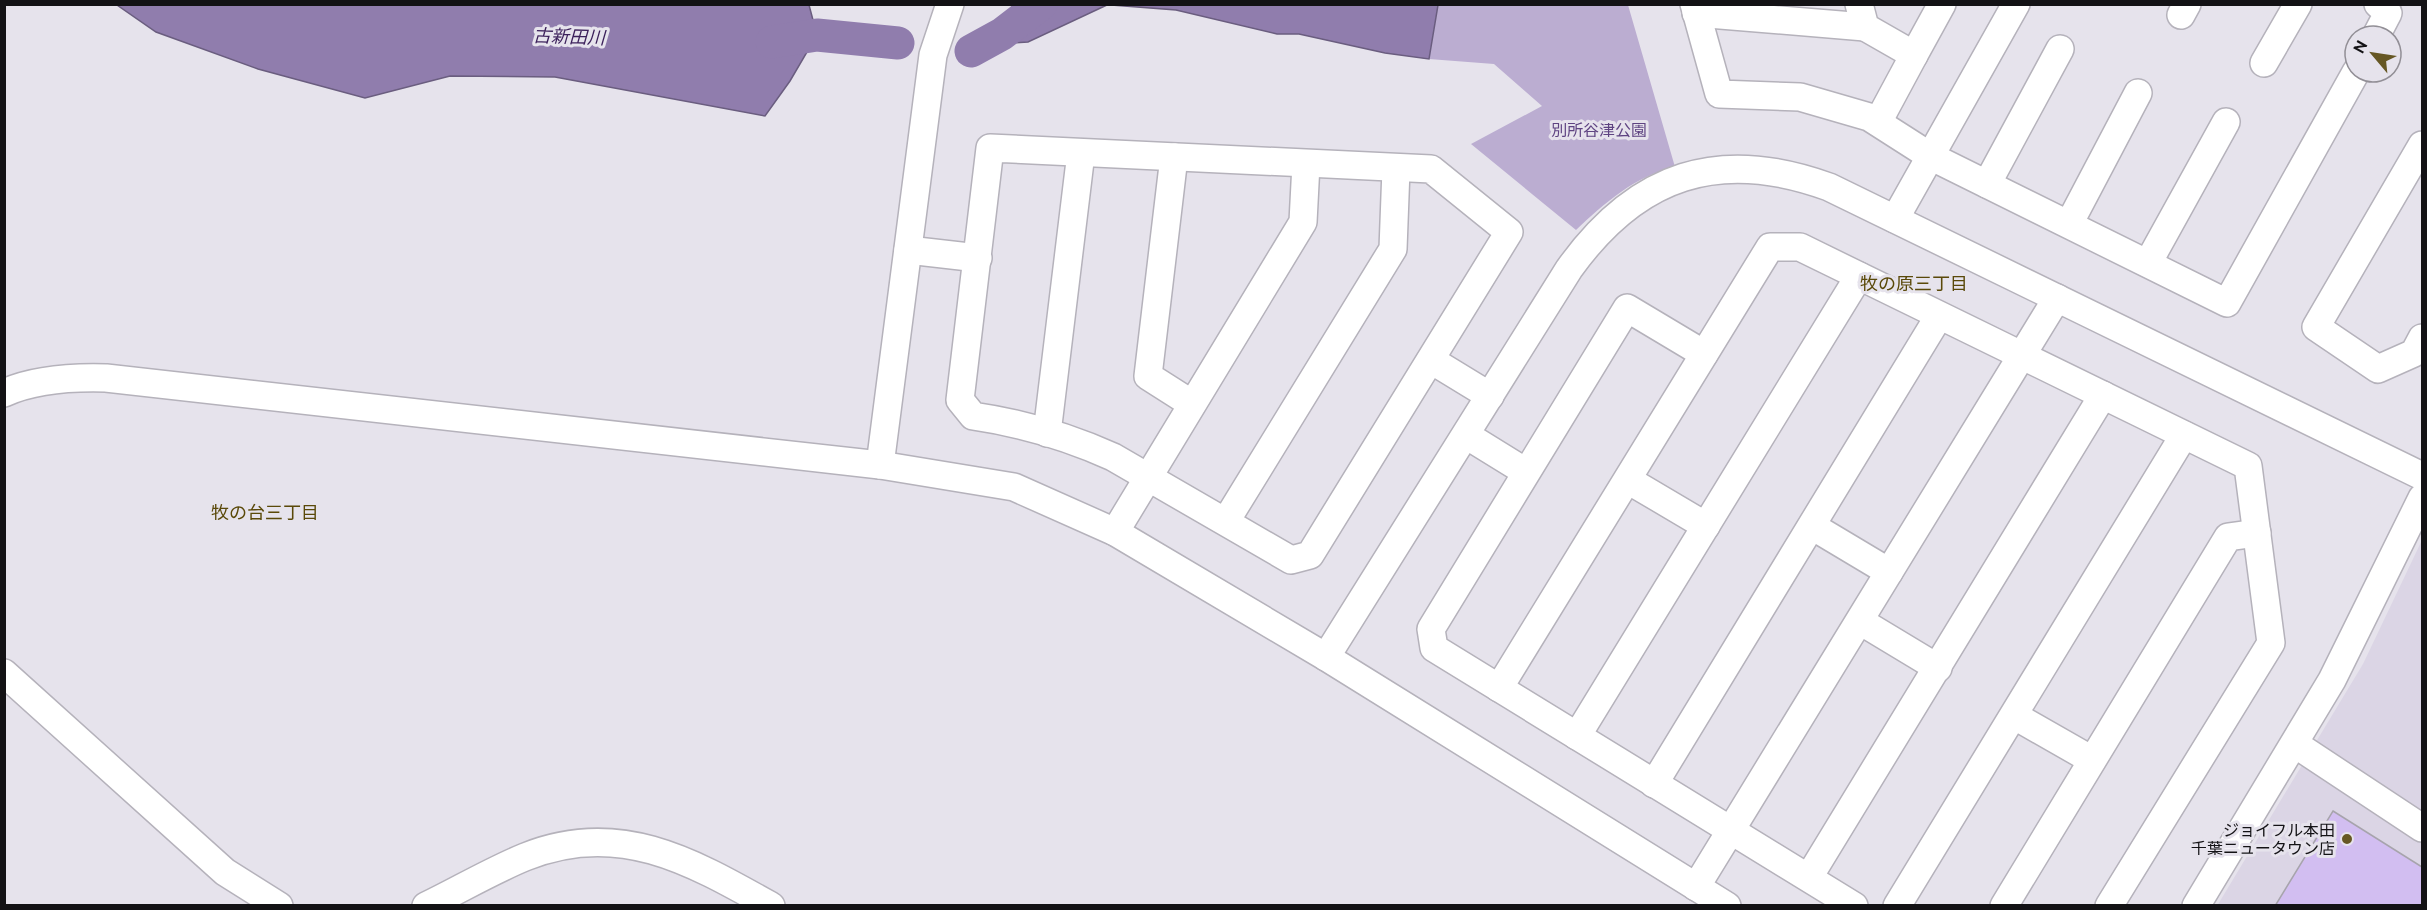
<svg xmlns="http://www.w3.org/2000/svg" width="2427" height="910" font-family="Ubuntu,'Noto Sans JP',sans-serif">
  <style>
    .built { fill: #dbd5e5 }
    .green { fill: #bbadd1 }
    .water { fill: #907dad; stroke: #6a5d7f; stroke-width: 1.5 }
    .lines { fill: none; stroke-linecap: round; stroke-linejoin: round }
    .river { stroke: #907dad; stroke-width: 33 }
    .building { fill: #d2bef1; stroke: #a7a4ac; stroke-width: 1.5 }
    .minor-casing { stroke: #b5b2bb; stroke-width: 30 }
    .minor { stroke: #fff; stroke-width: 27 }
    .poi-dot { fill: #665724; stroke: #e6e3ec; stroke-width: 2 }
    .labels { text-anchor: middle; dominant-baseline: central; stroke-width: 6; stroke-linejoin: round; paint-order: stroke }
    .park-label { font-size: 16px; fill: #5f4482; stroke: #e6e3ec }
    .poi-label { font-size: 16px; fill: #131215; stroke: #e6e3ec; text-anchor: end }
    .water-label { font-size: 18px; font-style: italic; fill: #3b1f5a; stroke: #e6e3ec }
    .neighbourhood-label { font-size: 18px; fill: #5a4909; stroke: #e6e3ec }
  </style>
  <rect width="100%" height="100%" fill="#e6e3ec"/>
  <path class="built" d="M2422,540V905L2217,906L2363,664Z"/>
  <path class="green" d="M1438,5H1628L1675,167C1635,176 1606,202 1576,230L1471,144L1542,106L1494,64L1429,59Z"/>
  <g class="water">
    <path d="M1013,4H1107V5L1028,42L1009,43L1002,34Z"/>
    <path d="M653,5H809L817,35L790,81L765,116L555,77L450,76L365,98L258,69L156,32L117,5Z"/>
    <path d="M1111,5H1438L1429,59L1385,53L1299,34H1277L1176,10Z"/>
  </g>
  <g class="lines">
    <g class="river">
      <path d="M772,42L817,35L898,43"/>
      <path d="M971,51L1002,34L1041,4"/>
    </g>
  </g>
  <path class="building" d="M2333,811L2422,867V906H2275Z"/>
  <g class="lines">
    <g class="minor-casing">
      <g id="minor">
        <path d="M1694,4L1719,94L1800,97L1869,117L1930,156L2227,303L2356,72"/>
        <path d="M1859,4L1865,27L1914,55L1942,4"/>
        <path d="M1696,13L1865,27"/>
        <path d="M2181,15L2187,4"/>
        <path d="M2376,36L2388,13L2378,4"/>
        <path d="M2264,63L2298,4"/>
        <path d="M1878,122L1914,55"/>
        <path d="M2422,145L2316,327L2378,369L2414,353L2422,338"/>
        <path d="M990,148L1431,169L1509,232L1310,555L1291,560L1113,457C1069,437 1021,423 973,416L960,400Z"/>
        <path d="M1174,157L1148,376L1192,404"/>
        <path d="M1987,184L2060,49"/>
        <path d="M1895,219L2016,4"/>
        <path d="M2069,224L2138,93"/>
        <path d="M908,250L978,258"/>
        <path d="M2148,263L2226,122"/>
        <path d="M1704,354L1627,308L1431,629L1434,648L1854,906"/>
        <path d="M1431,360L1490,396"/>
        <path d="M4,393C35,379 72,377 106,378L880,465L1014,487L1115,532L1326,657L1727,906"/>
        <path d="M1047,433L1081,153"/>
        <path d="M1466,435L1526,472"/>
        <path d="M880,465L933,55L950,4"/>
        <path d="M1628,480L1706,526"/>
        <path d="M1226,521L1393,249L1396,169"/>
        <path d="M1812,526L1889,572"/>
        <path d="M1115,532L1303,222L1306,164"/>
        <path d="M1860,621L1938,668"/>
        <path d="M1326,657L1569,269C1637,174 1719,147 1829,187L2422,476"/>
        <path d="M4,673L225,872L279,906"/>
        <path d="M1499,688L1770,247H1800L2248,466L2271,643L2109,906"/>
        <path d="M2015,716L2092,760"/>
        <path d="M1577,736L1859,276"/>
        <path d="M2295,744L2422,828"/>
        <path d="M1654,784L1939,316"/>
        <path d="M1809,877L2103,395"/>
        <path d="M1696,887L2057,298"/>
        <path d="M426,906C459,890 491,871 525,857C618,819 691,861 771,906"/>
        <path d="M1897,906L2184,435"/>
        <path d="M2004,906L2228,537L2257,533"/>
        <path d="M2196,906L2332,680L2422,498"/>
      </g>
    </g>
    <use href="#minor" class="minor"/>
  </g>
  <circle class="poi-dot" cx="2347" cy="839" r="6"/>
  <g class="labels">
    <g class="park-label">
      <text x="1599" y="130">別所谷津公園</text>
    </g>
    <g class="poi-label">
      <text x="2335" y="830">ジョイフル本田<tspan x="2335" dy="18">千葉ニュータウン店</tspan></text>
    </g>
    <g class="water-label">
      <text transform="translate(569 36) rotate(2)">古新田川</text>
    </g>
    <g class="neighbourhood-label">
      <text x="1914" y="283">牧の原三丁目</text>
      <text x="265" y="512">牧の台三丁目</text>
    </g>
  </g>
  <rect width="2427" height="910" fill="none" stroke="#131215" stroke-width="12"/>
  <g transform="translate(2373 54) rotate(299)"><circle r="28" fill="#e6e3ec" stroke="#928f96" stroke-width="1.5"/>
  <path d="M0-4.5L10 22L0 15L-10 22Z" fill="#665724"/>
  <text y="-9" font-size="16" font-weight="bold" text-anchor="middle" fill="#131215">N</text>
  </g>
</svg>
